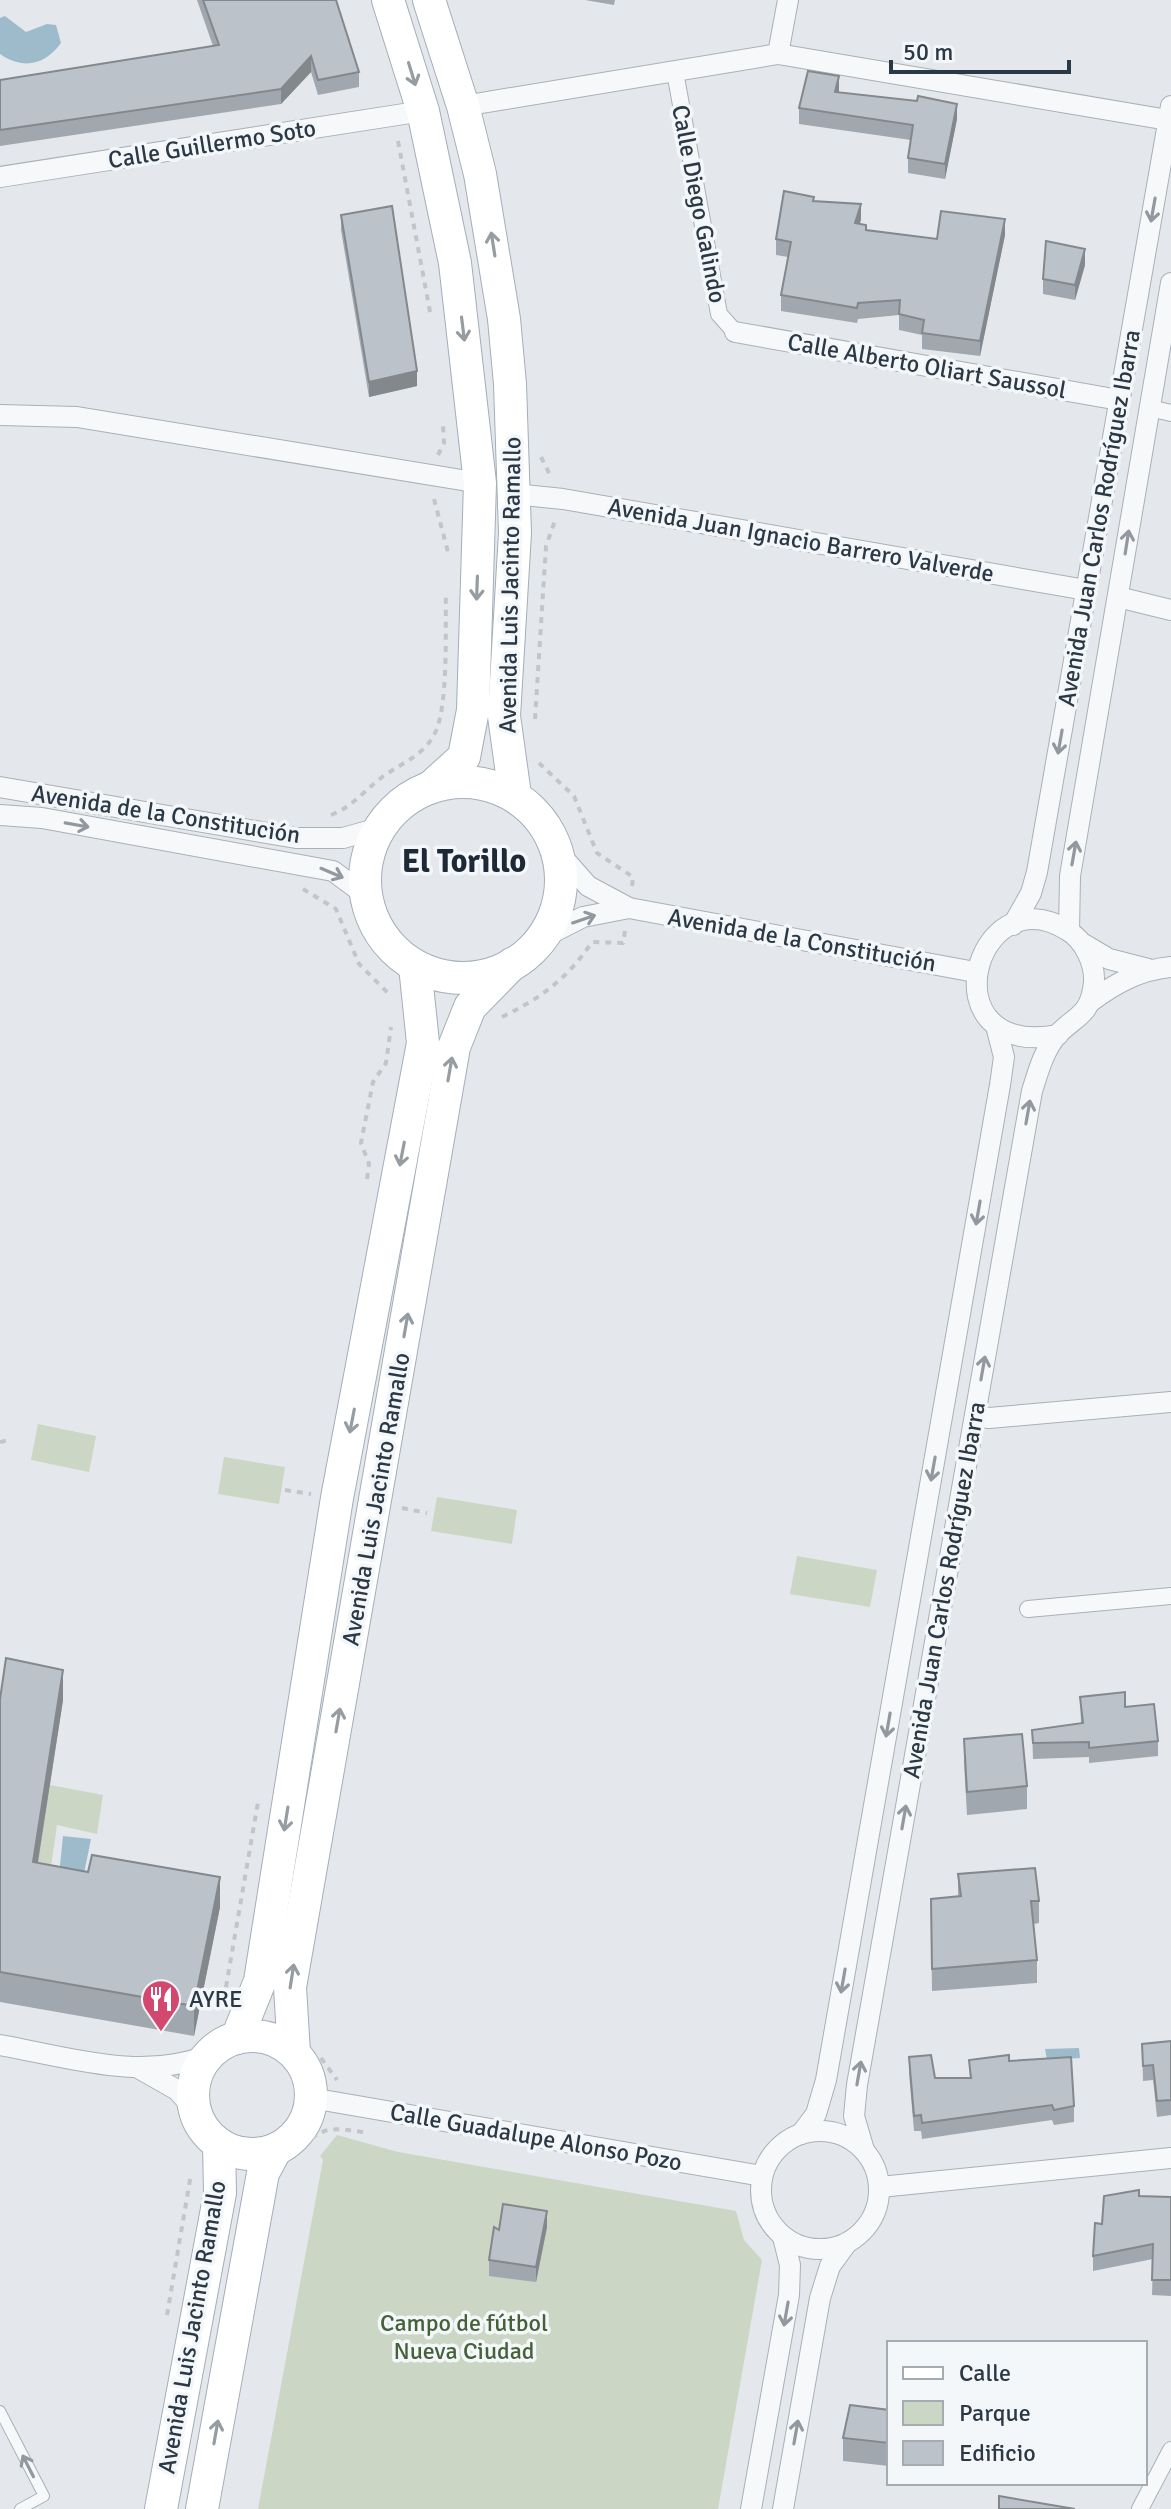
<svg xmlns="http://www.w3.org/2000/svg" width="1171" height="2509" font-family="Signika,sans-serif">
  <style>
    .green { fill: #cbd6c5 }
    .water { fill: #9ebbcc }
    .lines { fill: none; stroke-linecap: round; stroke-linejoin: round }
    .service-casing { stroke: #a9b0b7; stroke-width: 12 }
    .pedestrian-casing { stroke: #a9b0b7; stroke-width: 18 }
    .minor-casing { stroke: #a9b0b7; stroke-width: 22 }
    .primary-casing { stroke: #a3aeb8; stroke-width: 34 }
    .path { stroke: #c2c6cb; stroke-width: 4; stroke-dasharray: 6 6; stroke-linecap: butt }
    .service { stroke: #f7f8fa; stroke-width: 10 }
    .pedestrian { stroke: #f7f8fa; stroke-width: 16 }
    .minor { stroke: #f7f8fa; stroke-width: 20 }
    .primary { stroke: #fff; stroke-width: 32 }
    .wall { fill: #a1a7ae }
    .shaded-wall { fill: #83888d }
    .building { fill: #bbc2ca; stroke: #83888d; stroke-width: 2 }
    .oneway { stroke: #959ca2 }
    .oneway2 { stroke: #9198a0 }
    .labels { text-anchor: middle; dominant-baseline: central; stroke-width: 7; stroke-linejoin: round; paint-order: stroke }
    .street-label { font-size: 24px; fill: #2b3845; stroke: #f4f7f9 }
    .poi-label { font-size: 24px; fill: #2b3845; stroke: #f4f7f9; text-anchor: start }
    .park-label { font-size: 24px; fill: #456138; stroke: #f4f7f9 }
    .district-label { font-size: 32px; font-weight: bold; fill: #1d2936; stroke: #f4f7f9 }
  </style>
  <rect width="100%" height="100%" fill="#e4e8ec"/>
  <g class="green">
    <path d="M38,1424L96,1436L89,1472L31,1460Z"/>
    <path d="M224,1457L285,1467L279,1504L218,1494Z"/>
    <path d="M437,1497L517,1510L512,1544L431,1531Z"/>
    <path d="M797,1556L877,1570L870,1607L790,1594Z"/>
    <path d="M50,1785L103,1795L97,1834L57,1825L47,1894L33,1891Z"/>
    <path d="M337,2135L398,2152L736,2211L744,2240L762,2260L718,2509H258L323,2160L320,2156Z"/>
  </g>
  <g class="water">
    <path d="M5,16L26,32L47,24L56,25L61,43C45,65 23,70 0,54V18Z"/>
    <path d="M63,1836L91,1839L81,1888L58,1884Z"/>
    <path d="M1079,2048L1080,2058L1047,2060L1045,2049Z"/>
  </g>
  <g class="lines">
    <g class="service-casing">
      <path id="service" d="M0,2411L44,2496L20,2509"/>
    </g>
    <g class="pedestrian-casing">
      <g id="pedestrian">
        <path d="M675,72L719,314L735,332"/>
        <path d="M1149,408L1171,413"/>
        <path d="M1028,1609L1171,1596"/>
        <path d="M1140,2509L1171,2450"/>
      </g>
    </g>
    <g class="minor-casing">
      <g id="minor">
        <path d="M778,54L788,0"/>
        <path d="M463,106L778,54L1168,120"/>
        <path d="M0,177L423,111"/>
        <path d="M735,332L1119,400"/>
        <path d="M0,415L77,417L480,483"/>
        <path d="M514,494L563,499L1086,590"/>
        <path d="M1118,597L1171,610"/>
        <path d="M0,787L296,838H343L379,828"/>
        <path d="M0,815L42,818L333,871L364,894"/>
        <path d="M558,852L588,886L629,908L975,972"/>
        <path d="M1013,925L1031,893L1037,872L1171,106"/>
        <path d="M1069,931L1070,876L1171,283"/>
        <path d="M542,938L583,917L629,908"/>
        <path d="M1082,943L1109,959L1148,969"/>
        <path d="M1090,1002C1116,983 1139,970 1171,967"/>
        <path d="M975,1416L989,1418L1171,1402"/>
        <path d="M0,2045C68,2057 142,2082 208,2055"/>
        <path d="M140,2069L177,2090L195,2110"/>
        <path d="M311,2098L762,2176"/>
        <circle cx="820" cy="2190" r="59"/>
        <path d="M801,2134L816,2114L826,2080L1000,1085L1004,1057L996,1026"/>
        <path d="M864,2150L854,2116L857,2085L1032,1091C1038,1072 1044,1050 1057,1035C1075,1016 1091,1016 1094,982C1095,963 1084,940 1067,930C975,873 925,1059 1058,1035"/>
        <path d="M880,2187L1171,2158"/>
        <path d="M751,2509L789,2295L790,2265L783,2237"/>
        <path d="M783,2509L820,2298L830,2266L846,2244"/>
      </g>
    </g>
    <g class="primary-casing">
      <g id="primary">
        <path d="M388,0L423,111L455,263L480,483L473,710L464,757L431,787"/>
        <path d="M429,0L463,106L480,174L504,319L510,384L515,533L504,716L515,795"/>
        <circle cx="463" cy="880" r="98"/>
        <circle cx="252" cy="2095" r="59"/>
        <path d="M237,2038L260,1981L337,1498L423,1043L415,966"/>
        <path d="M294,2053L290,1987L454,1047L470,1007L512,964"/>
        <path d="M161,2509L220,2193L219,2144"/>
        <path d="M202,2509L263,2173L276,2149"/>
      </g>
    </g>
    <g class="path">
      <path d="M398,141L431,317"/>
      <path d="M438,455L444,443L443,425"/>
      <path d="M541,457L551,477"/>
      <path d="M434,499L448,552"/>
      <path d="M535,719L546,546L556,518"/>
      <path d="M539,763L574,796L597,853L633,877L632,887"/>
      <path d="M331,815C352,807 364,791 381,778C399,764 422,757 434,735C449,709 445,626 446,593"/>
      <path d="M303,889L336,909L359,964L388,993"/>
      <path d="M502,1017C541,998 568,978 592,942L623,943L625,931"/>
      <path d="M367,1179L369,1164L361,1143L373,1082L386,1063L391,1027"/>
      <path d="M0,1442L10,1440"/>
      <path d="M285,1490L311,1494"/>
      <path d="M402,1508L427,1513"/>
      <path d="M226,1987L258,1802"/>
      <path d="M321,2058L337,2080"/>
      <path d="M303,2147C323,2124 336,2129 364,2132L365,2129"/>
      <path d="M167,2315L191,2174"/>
    </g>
    <use href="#service" class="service"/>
    <use href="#pedestrian" class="pedestrian"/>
    <use href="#minor" class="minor"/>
    <use href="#primary" class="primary"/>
  </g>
  <g class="wall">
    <path d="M197,0H336L359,72V87L318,95L311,72L281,104L0,146V80L213,46Z"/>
    <path d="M585,0H615L614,5Z"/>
    <path d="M839,92L917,101L957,119L945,179L908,173V158L911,140L799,124V108Z"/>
    <path d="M814,201L861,219L860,224L866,230L937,239L1005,235L980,356L922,349V335L899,330V315L858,319L857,323L781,311V295L788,257L776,255V239Z"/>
    <path d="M341,215L417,386L369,397L341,230Z"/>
    <path d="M1085,265L1075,300L1043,294V279Z"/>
    <path d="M1080,1697L1125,1707L1158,1741V1756L1089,1763V1757L1033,1759L1032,1730L1081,1723Z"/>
    <path d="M0,1699L63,1700L38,1863L220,1907L194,2036L0,2002Z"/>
    <path d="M964,1739L1027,1786V1809L967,1815L964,1762Z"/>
    <path d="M958,1874L1039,1901V1923L1034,1924L1037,1960V1983L932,1991L931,1921L958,1896Z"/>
    <path d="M1171,2041V2115L1157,2117L1153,2080L1143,2081L1142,2044Z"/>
    <path d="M909,2057L935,2078H970L969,2060L1009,2061L1074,2106V2122L1054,2125L1052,2120L922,2139L921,2131H914L909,2073Z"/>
    <path d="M1139,2196L1171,2197V2296L1152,2295L1153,2259L1093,2271V2256L1102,2224Z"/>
    <path d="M547,2227L536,2282L489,2276V2260L499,2230Z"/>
    <path d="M889,2410V2466L843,2461V2438Z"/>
  </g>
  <g class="shaded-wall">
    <path d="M311,56V72L281,104V89Z"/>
    <path d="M839,76V91L835,107V92Z"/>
    <path d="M957,104V119L945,179V164Z"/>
    <path d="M861,204V219L855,239V223Z"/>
    <path d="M1005,219V235L980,356V341Z"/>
    <path d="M1085,249V265L1075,300V285Z"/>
    <path d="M417,371V386L369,397V382Z"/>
    <path d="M63,1670V1700L33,1892V1862Z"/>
    <path d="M220,1877V1907L194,2036V2006Z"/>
    <path d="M547,2211V2227L536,2282V2267Z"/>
  </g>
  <g class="building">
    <path d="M203,0H336L359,72L318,80L311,56L281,89L0,130V80L219,45Z"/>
    <path d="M808,71L839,76L835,92L917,101L918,96L957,104L945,164L908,158L913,125L799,108Z"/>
    <path d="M784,191L814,197L813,201L861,204L855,223L866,225V230L937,239L941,211L1005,219L980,341L922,333L924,320L899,314L900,300L858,303L857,308L781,295L791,242L776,239Z"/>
    <path d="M392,206L417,371L369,382L341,215Z"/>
    <path d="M1046,241L1085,249L1075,285L1043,279Z"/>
    <path d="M6,1658L63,1670L33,1862L88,1872L92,1855L220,1877L194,2006L0,1972V1699Z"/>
    <path d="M1125,1692V1707L1154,1704L1158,1741L1089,1748V1742L1033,1743L1032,1730L1083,1723L1080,1697Z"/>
    <path d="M1022,1734L1027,1786L967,1792L964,1739Z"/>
    <path d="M1035,1868L1039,1901H1031L1037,1960L932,1969L931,1899L961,1896L958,1874Z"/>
    <path d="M1171,2041V2100L1157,2101L1153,2065L1143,2066L1142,2044Z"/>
    <path d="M931,2055L935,2078H971L969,2060L1009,2055V2061L1071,2057L1074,2106L1054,2110L1052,2105L922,2123L921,2115L914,2116L909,2057Z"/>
    <path d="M1139,2190V2196L1171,2197V2280H1152L1153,2244L1093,2256L1095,2223L1102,2224L1104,2196Z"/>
    <path d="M503,2204L547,2211L536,2267L489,2260L494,2227L499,2230Z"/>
    <path d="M850,2405L889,2410V2443L843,2438Z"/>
    <path d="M999,2496L1075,2509H999Z"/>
  </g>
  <defs><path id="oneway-shaft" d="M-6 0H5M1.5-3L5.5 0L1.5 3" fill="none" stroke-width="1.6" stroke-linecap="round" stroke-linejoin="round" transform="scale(2)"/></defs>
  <g class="oneway">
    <use href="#oneway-shaft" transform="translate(412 74) rotate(73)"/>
    <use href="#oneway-shaft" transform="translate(493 244) rotate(-99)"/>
    <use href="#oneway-shaft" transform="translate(463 329) rotate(83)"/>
    <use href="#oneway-shaft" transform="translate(477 588) rotate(92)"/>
    <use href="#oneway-shaft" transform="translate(450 1069) rotate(-80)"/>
    <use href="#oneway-shaft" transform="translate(402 1154) rotate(101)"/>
    <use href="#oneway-shaft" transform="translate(406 1325) rotate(-80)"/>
    <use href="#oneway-shaft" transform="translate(352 1421) rotate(101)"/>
    <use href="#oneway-shaft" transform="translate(338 1720) rotate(-80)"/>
    <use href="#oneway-shaft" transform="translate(286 1819) rotate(99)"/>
    <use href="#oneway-shaft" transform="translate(292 1976) rotate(-81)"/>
    <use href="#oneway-shaft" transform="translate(216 2432) rotate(-80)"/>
  </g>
  <g class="oneway2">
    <use href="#oneway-shaft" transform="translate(1153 210) rotate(100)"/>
    <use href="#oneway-shaft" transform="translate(1127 542) rotate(-81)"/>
    <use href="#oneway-shaft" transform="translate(1060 742) rotate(100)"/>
    <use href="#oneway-shaft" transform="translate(77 825) rotate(10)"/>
    <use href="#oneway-shaft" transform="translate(1074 853) rotate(-80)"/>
    <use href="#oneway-shaft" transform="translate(332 873) rotate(23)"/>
    <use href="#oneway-shaft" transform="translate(584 919) rotate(-19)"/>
    <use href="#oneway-shaft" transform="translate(1028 1112) rotate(-80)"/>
    <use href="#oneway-shaft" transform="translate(978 1213) rotate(100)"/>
    <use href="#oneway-shaft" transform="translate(983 1368) rotate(-80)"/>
    <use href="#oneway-shaft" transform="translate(933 1469) rotate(100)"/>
    <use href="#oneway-shaft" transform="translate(888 1725) rotate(100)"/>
    <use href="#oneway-shaft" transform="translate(904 1817) rotate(-80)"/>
    <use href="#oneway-shaft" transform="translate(843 1981) rotate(100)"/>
    <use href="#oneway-shaft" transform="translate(859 2073) rotate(-80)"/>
    <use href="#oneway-shaft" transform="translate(786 2314) rotate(100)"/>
    <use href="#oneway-shaft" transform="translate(796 2432) rotate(-80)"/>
    <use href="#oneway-shaft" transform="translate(28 2466) rotate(-117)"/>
  </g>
  <defs>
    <g id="restaurant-pin" transform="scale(2)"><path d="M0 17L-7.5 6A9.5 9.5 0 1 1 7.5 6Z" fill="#d2486f" stroke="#f4f7f9"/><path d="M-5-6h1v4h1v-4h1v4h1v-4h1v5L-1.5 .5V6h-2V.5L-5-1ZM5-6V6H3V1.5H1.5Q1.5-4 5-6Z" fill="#fff"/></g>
  </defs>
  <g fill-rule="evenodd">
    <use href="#restaurant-pin" x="161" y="1999"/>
  </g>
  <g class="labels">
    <g class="street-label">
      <text transform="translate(212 144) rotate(-9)">Calle Guillermo Soto</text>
      <text transform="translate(699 204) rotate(79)">Calle Diego Galindo</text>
      <text transform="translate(927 366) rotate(10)">Calle Alberto Oliart Saussol</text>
      <text transform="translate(1099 518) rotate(-80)">Avenida Juan Carlos Rodríguez Ibarra</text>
      <text transform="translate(801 540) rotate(10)">Avenida Juan Ignacio Barrero Valverde</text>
      <text transform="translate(510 585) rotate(-89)">Avenida Luis Jacinto Ramallo</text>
      <text transform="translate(166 814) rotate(9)">Avenida de la Constitución</text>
      <text transform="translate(802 940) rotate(10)">Avenida de la Constitución</text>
      <text transform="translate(376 1499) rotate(-80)">Avenida Luis Jacinto Ramallo</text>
      <text transform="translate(944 1590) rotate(-80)">Avenida Juan Carlos Rodríguez Ibarra</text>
      <text transform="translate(536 2137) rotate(10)">Calle Guadalupe Alonso Pozo</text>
      <text transform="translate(192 2327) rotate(-80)">Avenida Luis Jacinto Ramallo</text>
    </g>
    <g class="poi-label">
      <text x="189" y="1999">AYRE</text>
    </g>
    <g class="park-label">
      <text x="464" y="2323">Campo de fútbol<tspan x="464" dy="28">Nueva Ciudad</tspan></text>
    </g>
    <g class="district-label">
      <text x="464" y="861">El Torillo</text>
    </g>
  </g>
  <rect x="887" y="2341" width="260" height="144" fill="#f4f7f9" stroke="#a4abb1" stroke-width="2"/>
  <rect x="903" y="2367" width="40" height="12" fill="#ffffff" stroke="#a4abb1" stroke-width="2"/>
  <text x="959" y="2381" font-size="24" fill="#2b3845">Calle</text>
  <rect x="903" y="2401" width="40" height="24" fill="#cbd6c5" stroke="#a4abb1" stroke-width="2"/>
  <text x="959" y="2421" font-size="24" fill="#2b3845">Parque</text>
  <rect x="903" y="2441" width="40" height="24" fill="#bbc2ca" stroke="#a4abb1" stroke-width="2"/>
  <text x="959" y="2461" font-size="24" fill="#2b3845">Edificio</text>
  <path d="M891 60v12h178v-12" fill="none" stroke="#2b3845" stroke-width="4"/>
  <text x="903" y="60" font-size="24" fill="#2b3845" stroke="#f4f7f9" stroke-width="6" paint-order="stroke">50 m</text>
</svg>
